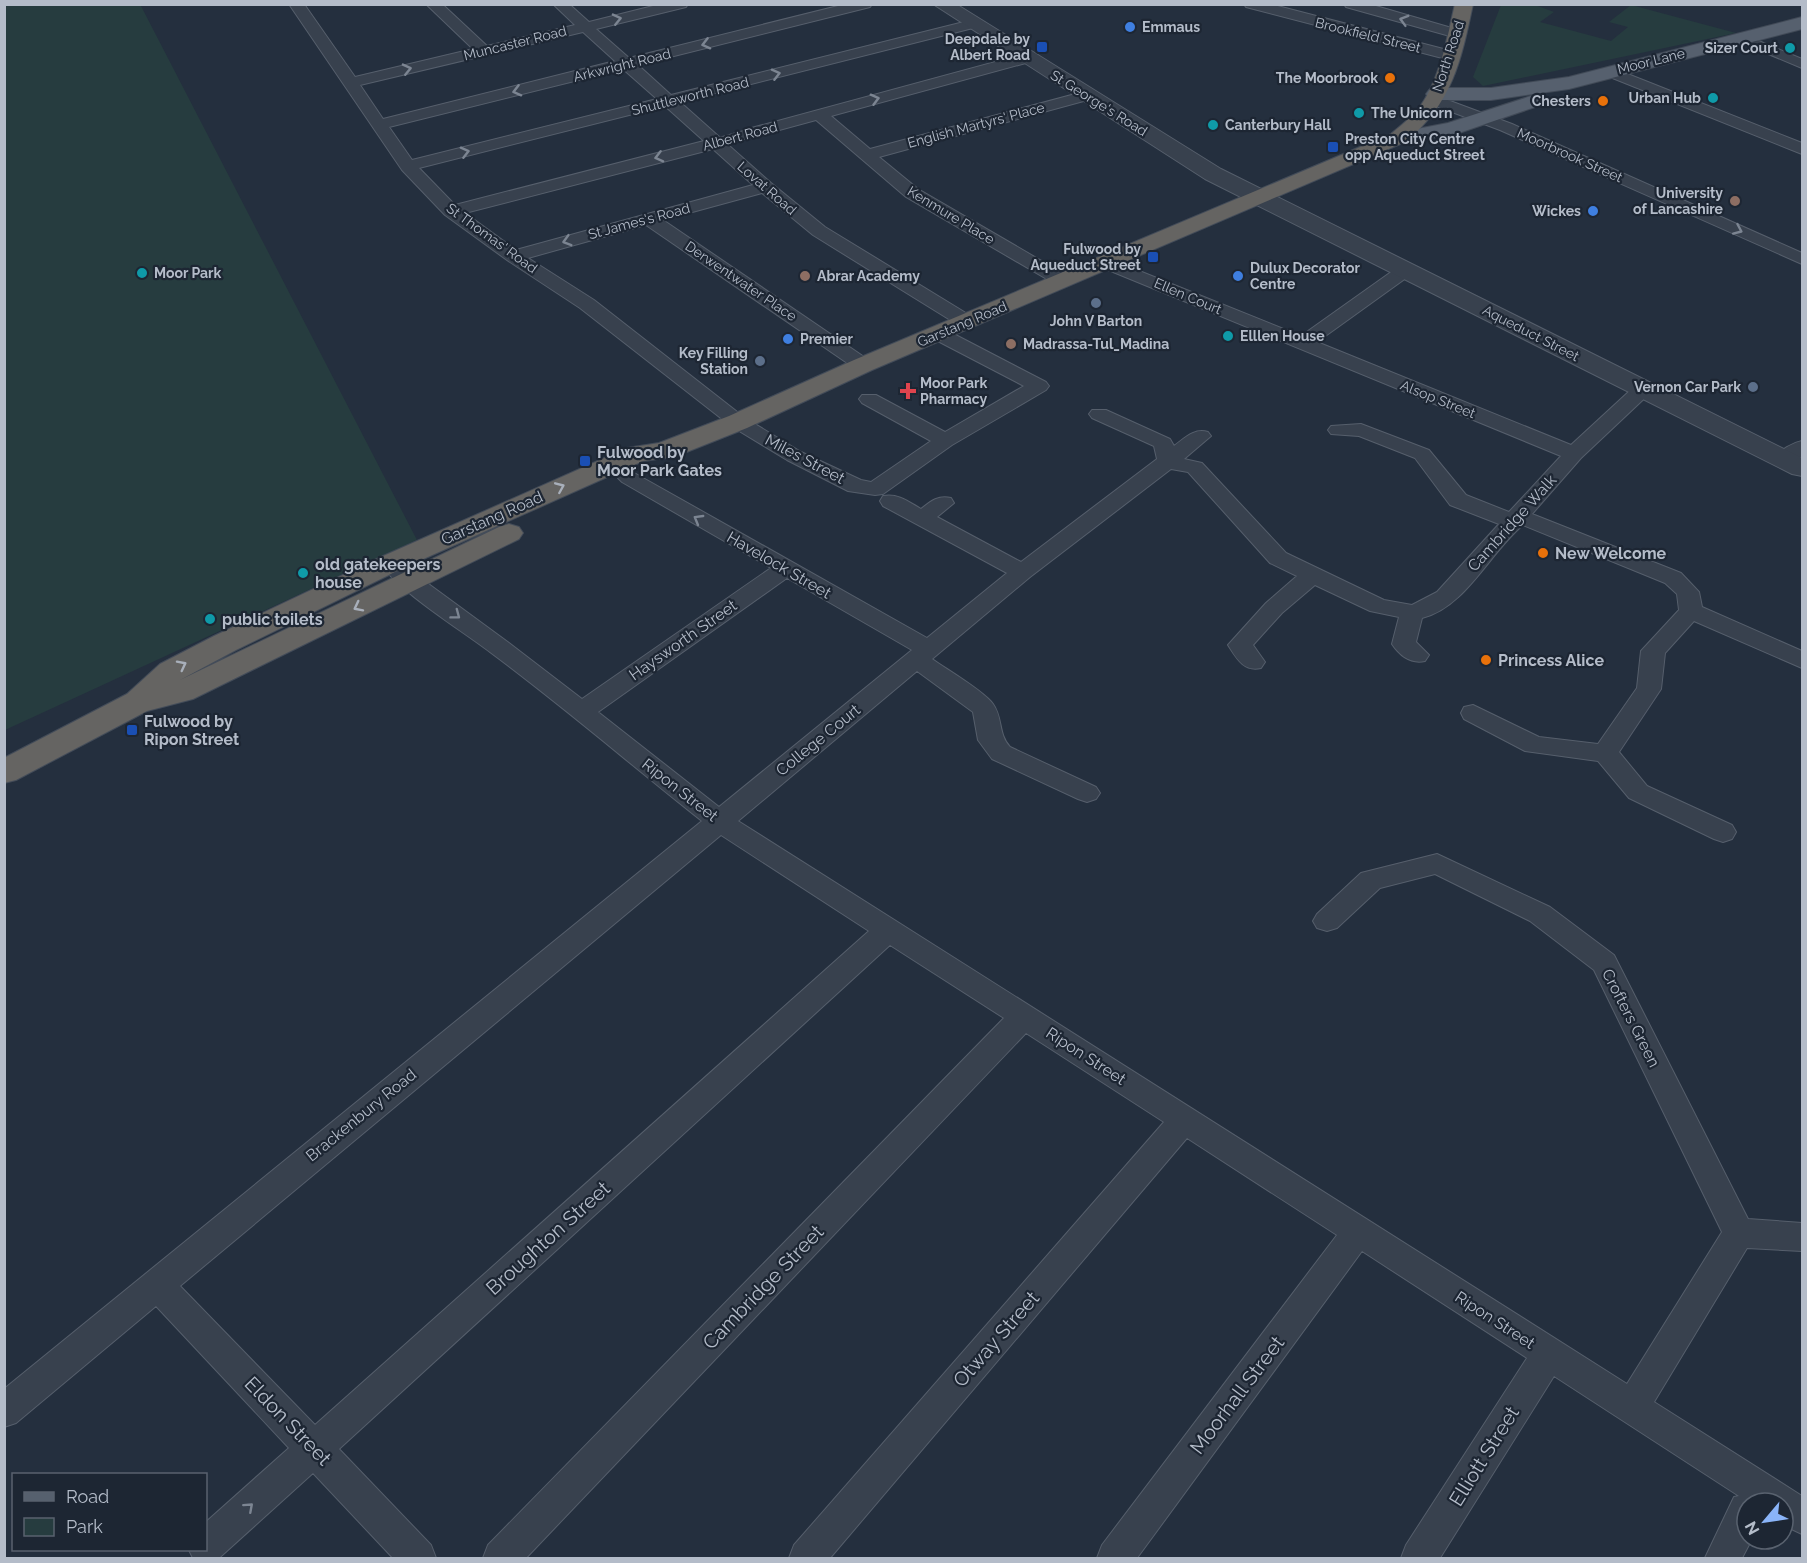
<svg xmlns="http://www.w3.org/2000/svg" width="1807" height="1563" font-family="Raleway,sans-serif">
  <style>
    .green { fill: #263c3f }
    .lines { fill: none; stroke-linecap: round; stroke-linejoin: round }
    .pedestrian-casing { stroke: #565f6c; stroke-width: 2 }
    .minor-casing { stroke: #565f6c; stroke-width: 2 }
    .tertiary-casing { stroke: #565f6c; stroke-width: 2 }
    .primary-casing { stroke: #414a57; stroke-width: 2 }
    .trunk-casing { stroke: #434c59; stroke-width: 2 }
    .pedestrian { fill: #38414e; fill-rule: evenodd }
    .minor { fill: #38414e; fill-rule: evenodd }
    .tertiary { fill: #38414e; fill-rule: evenodd }
    .primary { fill: #56606e; fill-rule: evenodd }
    .trunk { fill: #656462; fill-rule: evenodd }
    .oneway { stroke: #7c8592 }
    .oneway2 { stroke: #a8afba }
    .shop-dot { fill: #3f7fe0; stroke: #1d2633; stroke-width: 2 }
    .transit-dot { fill: #1a4fb4; stroke: #1d2633; stroke-width: 2 }
    .culture-dot { fill: #0f9aa8; stroke: #1d2633; stroke-width: 2 }
    .food-dot { fill: #e8710a; stroke: #1d2633; stroke-width: 2 }
    .education-dot { fill: #8d6e63; stroke: #1d2633; stroke-width: 2 }
    .service-dot { fill: #5c6f8a; stroke: #1d2633; stroke-width: 2 }
    .health-dot { fill: #e0444e; stroke: #1d2633; stroke-width: 2 }
    .labels { text-anchor: middle; dominant-baseline: central; stroke-width: 4.5; stroke-linejoin: round; paint-order: stroke }
    .far-poi-label { font-size: 14px; font-weight: bold; fill: #b4bcc9; stroke: #1d2633; text-anchor: start }
    .far-street-label { font-size: 14px; fill: #b4bcc9; stroke: #1d2633 }
    .poi-label { font-size: 16px; font-weight: bold; fill: #b4bcc9; stroke: #1d2633; text-anchor: start }
    .street-label { font-size: 16px; fill: #b4bcc9; stroke: #1d2633 }
    .near-street-label { font-size: 20px; fill: #b4bcc9; stroke: #1d2633 }
  </style>
  <rect width="100%" height="100%" fill="#242f3e"/>
  <g class="green">
    <path d="M5,4L148,5L141,6L417,540L5,730Z"/>
    <path d="M1501,5H1535L1554,12L1540,22L1611,41L1628,27L1609,22L1631,5L1736,33L1483,86L1473,77Z"/>
  </g>
  <g class="lines">
    <g class="pedestrian-casing">
      <path id="pedestrian" d="M754,128L760,132L758,135L716,147L710,143L712,140Z"/>
    </g>
    <g class="minor-casing">
      <g id="minor">
        <path d="M289,4H304L355,77L473,49L426,4H442L487,46L575,25L553,4H569L589,22L661,4H688L686,7L596,29L629,58L846,4H872L870,7L638,65L671,95L972,20L977,21L979,24L977,27L680,102L771,183L825,227L974,318L976,322L974,326H960L813,235L762,193L663,220L870,361L873,365L870,369H856L646,225L528,258L594,300L745,418L801,452L861,480L871,482L931,441L862,403L859,399L862,395H876L945,432L1024,386L932,338L929,334L932,330H946L1046,382L1049,386L1046,390L952,445L883,494L875,495L848,491L787,460L731,426L580,308L507,260L445,215L402,170ZM583,32L615,61L383,119L360,85ZM623,69L657,99L412,160L389,127ZM665,106L704,141L455,205L419,168ZM713,149L753,185L516,250L465,213Z"/>
        <path d="M1244,4H1270L1455,52L1458,55L1450,60L1246,7Z"/>
        <path d="M1344,4H1369L1462,31L1464,34L1457,38L1346,7Z"/>
        <path d="M1742,34L1802,59V68L1737,41L1735,38Z"/>
        <path d="M1028,53L1036,58L1033,61L831,116L870,149L1079,93H1091L1093,96L1091,99L879,157L918,189L1069,277L1072,281L1069,285H1057L906,197L816,120L754,137L746,132L748,129Z"/>
        <path d="M1610,67L1802,143V154L1605,75L1602,72L1605,69Z"/>
        <path d="M1434,95L1512,124L1802,253V264L1500,130L1428,103L1426,100Z"/>
        <path d="M1107,258L1301,336L1401,265H1413L1416,269L1413,273L1317,342L1571,445L1635,386H1649L1652,390L1649,394L1581,458L1532,514L1681,573L1699,592L1702,607L1802,651V668L1694,621L1665,653L1661,689L1619,752L1647,786L1732,825L1736,832L1732,839L1723,842L1714,839L1629,798L1598,761L1525,751L1464,719L1461,713L1464,707L1473,705L1539,737L1598,744L1637,688L1641,651L1679,610L1677,594L1665,583L1523,525C1490,552 1465,608 1422,618L1416,642L1429,655L1425,661C1411,664 1400,656 1392,644L1399,617L1370,611L1315,585L1282,613L1253,645L1265,662L1261,668C1244,672 1237,659 1228,645L1266,603L1297,576L1270,563L1188,472L1171,469L1030,577L932,659C946,669 984,691 993,704C1003,718 998,734 1010,747L1096,787L1100,793L1096,799L1087,802L1078,799L992,759L978,740L973,712L917,671L738,821L1627,1384L1722,1232L1594,970L1530,921L1435,874L1380,888L1337,928L1327,931L1317,928L1313,921L1317,914L1361,873L1437,854L1550,907L1614,955L1748,1219L1802,1223V1251L1747,1248L1654,1402L1802,1496V1534L1783,1525V1503H1747V1539H1752L1742,1558H1705L1734,1497L1739,1496L1554,1376L1440,1558H1401L1406,1545L1527,1358L1362,1251L1137,1558H1097L1102,1545L1337,1235L1187,1138L830,1558H789L794,1545L1164,1122L1026,1033L526,1558H483L488,1545L1004,1018L890,945L339,1449L431,1545L436,1558H393L313,1473L219,1558H193L189,1550H206V1522L289,1448L156,1306L16,1423L4,1427V1389L702,821C631,765 563,706 490,652C460,629 399,592 380,563L383,558L391,556L399,558L419,577L509,643L582,699L771,568L622,482L618,478L622,474L629,472L636,474L927,638L1007,573L883,506L880,501L883,496C898,493 909,502 921,509C931,501 938,495 951,498L954,503L937,517L1021,562L1157,459L1154,446L1092,418L1089,414L1092,410H1106L1170,439L1174,446C1185,438 1194,428 1208,432L1211,436L1184,459L1202,463L1286,553L1384,600L1412,605L1437,592L1499,524L1450,505L1415,458L1359,436L1331,434L1328,430L1331,426L1361,424L1429,450L1466,495L1509,512L1561,456L1101,267L1098,263L1101,259ZM787,578L912,650L719,807L598,712ZM721,835L869,931L315,1425L180,1286Z"/>
        <path d="M1802,441V456C1793,462 1788,466 1777,463L1774,459C1780,450 1792,443 1802,441Z"/>
      </g>
    </g>
    <g class="tertiary-casing">
      <path id="tertiary" d="M933,4H956L1221,169L1802,458V476L1792,474L1205,179Z"/>
    </g>
    <g class="primary-casing">
      <g id="primary">
        <path d="M1802,17V29L1569,89L1491,100H1436L1429,98L1426,94L1429,90L1436,88H1491L1569,77Z"/>
        <path d="M1531,96L1538,98L1541,102L1538,106L1459,133L1398,144L1391,142L1387,138L1391,134L1448,123Z"/>
      </g>
    </g>
    <g class="trunk-casing">
      <path id="trunk" d="M1455,4H1473C1461,61 1452,104 1405,142L872,370L747,428L674,457L643,461L401,569L236,650L180,680L499,527L509,524L519,527L523,533L519,539L193,699L147,711L16,780L4,783V758L127,694L160,664L214,636L381,557L627,448L659,443L729,416L854,360L1391,134C1400,126 1411,118 1419,108C1440,80 1447,38 1455,4Z"/>
    </g>
    <use href="#pedestrian" class="pedestrian"/>
    <use href="#minor" class="minor"/>
    <use href="#tertiary" class="tertiary"/>
    <use href="#primary" class="primary"/>
    <use href="#trunk" class="trunk"/>
  </g>
  <defs><path id="oneway-chevron" d="M-2-3.5L2.5 0L-2 3.5" fill="none" stroke-width="1.6" stroke-linecap="round" stroke-linejoin="round" transform="scale(1.5)"/></defs>
  <g class="oneway">
    <use href="#oneway-chevron" transform="translate(617 19) rotate(-13)"/>
    <use href="#oneway-chevron" transform="translate(1404 20) rotate(-164)"/>
    <use href="#oneway-chevron" transform="translate(706 44) rotate(166)"/>
    <use href="#oneway-chevron" transform="translate(407 69) rotate(-13)"/>
    <use href="#oneway-chevron" transform="translate(776 74) rotate(-14)"/>
    <use href="#oneway-chevron" transform="translate(517 91) rotate(166)"/>
    <use href="#oneway-chevron" transform="translate(875 99) rotate(-15)"/>
    <use href="#oneway-chevron" transform="translate(465 152) rotate(-14)"/>
    <use href="#oneway-chevron" transform="translate(659 157) rotate(166)"/>
    <use href="#oneway-chevron" transform="translate(1738 230) rotate(24)"/>
    <use href="#oneway-chevron" transform="translate(567 241) rotate(164)"/>
    <use href="#oneway-chevron" transform="translate(698 519) rotate(-150)"/>
    <use href="#oneway-chevron" transform="translate(456 615) rotate(37)"/>
    <use href="#oneway-chevron" transform="translate(249 1507) rotate(-42)"/>
  </g>
  <g class="oneway2">
    <use href="#oneway-chevron" transform="translate(560 487) rotate(-23)"/>
    <use href="#oneway-chevron" transform="translate(358 607) rotate(153)"/>
    <use href="#oneway-chevron" transform="translate(182 665) rotate(-27)"/>
  </g>
  <g class="shop-dot">
    <circle cx="1130" cy="27" r="6"/>
    <circle cx="1593" cy="211" r="6"/>
    <circle cx="1238" cy="276" r="6"/>
    <circle cx="788" cy="339" r="6"/>
  </g>
  <g class="transit-dot">
    <rect x="1036" y="41" width="12" height="12" rx="3"/>
    <rect x="1327" y="141" width="12" height="12" rx="3"/>
    <rect x="1147" y="251" width="12" height="12" rx="3"/>
    <rect x="579" y="455" width="12" height="12" rx="3"/>
    <rect x="126" y="724" width="12" height="12" rx="3"/>
  </g>
  <g class="culture-dot">
    <circle cx="1790" cy="48" r="6"/>
    <circle cx="1713" cy="98" r="6"/>
    <circle cx="1359" cy="113" r="6"/>
    <circle cx="1213" cy="125" r="6"/>
    <circle cx="142" cy="273" r="6"/>
    <circle cx="1228" cy="336" r="6"/>
    <circle cx="303" cy="573" r="6"/>
    <circle cx="210" cy="619" r="6"/>
  </g>
  <g class="food-dot">
    <circle cx="1390" cy="78" r="6"/>
    <circle cx="1603" cy="101" r="6"/>
    <circle cx="1543" cy="553" r="6"/>
    <circle cx="1486" cy="660" r="6"/>
  </g>
  <g class="education-dot">
    <circle cx="1735" cy="201" r="6"/>
    <circle cx="805" cy="276" r="6"/>
    <circle cx="1011" cy="344" r="6"/>
  </g>
  <g class="service-dot">
    <circle cx="1096" cy="303" r="6"/>
    <circle cx="760" cy="361" r="6"/>
    <circle cx="1753" cy="387" r="6"/>
  </g>
  <path class="health-dot" d="M905 382h6v6h6v6h-6v6h-6v-6h-6v-6h6z"/>
  <g class="labels">
    <g class="far-poi-label">
      <text x="1142" y="27">Emmaus</text>
      <text x="1030" y="39" text-anchor="end">Deepdale by<tspan x="1030" dy="16">Albert Road</tspan></text>
      <text x="1778" y="48" text-anchor="end">Sizer Court</text>
      <text x="1378" y="78" text-anchor="end">The Moorbrook</text>
      <text x="1701" y="98" text-anchor="end">Urban Hub</text>
      <text x="1591" y="101" text-anchor="end">Chesters</text>
      <text x="1371" y="113">The Unicorn</text>
      <text x="1225" y="125">Canterbury Hall</text>
      <text x="1345" y="139">Preston City Centre<tspan x="1345" dy="16">opp Aqueduct Street</tspan></text>
      <text x="1723" y="193" text-anchor="end">University<tspan x="1723" dy="16">of Lancashire</tspan></text>
      <text x="1581" y="211" text-anchor="end">Wickes</text>
      <text x="1141" y="249" text-anchor="end">Fulwood by<tspan x="1141" dy="16">Aqueduct Street</tspan></text>
      <text x="1250" y="268">Dulux Decorator<tspan x="1250" dy="16">Centre</tspan></text>
      <text x="154" y="273">Moor Park</text>
      <text x="817" y="276">Abrar Academy</text>
      <text x="1096" y="321" text-anchor="middle">John V Barton</text>
      <text x="1240" y="336">Elllen House</text>
      <text x="800" y="339">Premier</text>
      <text x="1023" y="344">Madrassa-Tul_Madina</text>
      <text x="748" y="353" text-anchor="end">Key Filling<tspan x="748" dy="16">Station</tspan></text>
      <text x="920" y="383">Moor Park<tspan x="920" dy="16">Pharmacy</tspan></text>
      <text x="1741" y="387" text-anchor="end">Vernon Car Park</text>
    </g>
    <g class="far-street-label">
      <text transform="translate(1368 35) rotate(14)">Brookfield Street</text>
      <text transform="translate(515 43) rotate(-14)">Muncaster Road</text>
      <text transform="translate(1448 56) rotate(-72)">North Road</text>
      <text transform="translate(1651 61) rotate(-14)">Moor Lane</text>
      <text transform="translate(622 65) rotate(-14)">Arkwright Road</text>
      <text transform="translate(690 96) rotate(-14)">Shuttleworth Road</text>
      <text transform="translate(1099 103) rotate(32)">St George's Road</text>
      <text transform="translate(976 125) rotate(-15)">English Martyrs' Place</text>
      <text transform="translate(740 136) rotate(-15)">Albert Road</text>
      <text transform="translate(1570 155) rotate(24)">Moorbrook Street</text>
      <text transform="translate(767 188) rotate(41)">Lovat Road</text>
      <text transform="translate(951 215) rotate(31)">Kenmure Place</text>
      <text transform="translate(639 221) rotate(-15)">St James's Road</text>
      <text transform="translate(492 238) rotate(36)">St Thomas' Road</text>
      <text transform="translate(741 281) rotate(34)">Derwentwater Place</text>
      <text transform="translate(1188 296) rotate(23)">Ellen Court</text>
      <text transform="translate(962 324) rotate(-23)">Garstang Road</text>
      <text transform="translate(1531 333) rotate(27)">Aqueduct Street</text>
      <text transform="translate(1438 399) rotate(22)">Alsop Street</text>
    </g>
    <g class="poi-label">
      <text x="597" y="452">Fulwood by<tspan x="597" dy="18">Moor Park Gates</tspan></text>
      <text x="1555" y="553">New Welcome</text>
      <text x="315" y="564">old gatekeepers<tspan x="315" dy="18">house</tspan></text>
      <text x="222" y="619">public toilets</text>
      <text x="1498" y="660">Princess Alice</text>
      <text x="144" y="721">Fulwood by<tspan x="144" dy="18">Ripon Street</tspan></text>
    </g>
    <g class="street-label">
      <text transform="translate(805 459) rotate(28)">Miles Street</text>
      <text transform="translate(492 518) rotate(-24)">Garstang Road</text>
      <text transform="translate(1512 523) rotate(-48)">Cambridge Walk</text>
      <text transform="translate(779 565) rotate(30)">Havelock Street</text>
      <text transform="translate(683 640) rotate(-35)">Haysworth Street</text>
      <text transform="translate(818 740) rotate(-39)">College Court</text>
      <text transform="translate(680 790) rotate(38)">Ripon Street</text>
      <text transform="translate(1631 1018) rotate(63)">Crofters Green</text>
      <text transform="translate(1086 1056) rotate(33)">Ripon Street</text>
      <text transform="translate(361 1115) rotate(-39)">Brackenbury Road</text>
      <text transform="translate(1495 1320) rotate(33)">Ripon Street</text>
    </g>
    <g class="near-street-label">
      <text transform="translate(548 1238) rotate(-42)">Broughton Street</text>
      <text transform="translate(763 1287) rotate(-46)">Cambridge Street</text>
      <text transform="translate(996 1339) rotate(-49)">Otway Street</text>
      <text transform="translate(1237 1395) rotate(-53)">Moorhall Street</text>
      <text transform="translate(288 1421) rotate(46)">Eldon Street</text>
      <text transform="translate(1484 1456) rotate(-58)">Elliott Street</text>
    </g>
  </g>
  <rect width="1807" height="1563" fill="none" stroke="#b4bcc9" stroke-width="12"/>
  <rect x="12" y="1473" width="195" height="78" fill="#1d2633" stroke="#59626f" stroke-width="1.5"/>
  <rect x="24" y="1492" width="30" height="9" fill="#56606e" stroke="#59626f" stroke-width="1.5"/>
  <text x="66" y="1503" font-size="18" fill="#b4bcc9">Road</text>
  <rect x="24" y="1518" width="30" height="18" fill="#263c3f" stroke="#59626f" stroke-width="1.5"/>
  <text x="66" y="1533" font-size="18" fill="#b4bcc9">Park</text>
  <g transform="translate(1765 1521) rotate(241)"><circle r="28" fill="#1d2633" stroke="#59626f" stroke-width="1.5"/>
  <path d="M0-4.5L10 22L0 15L-10 22Z" fill="#8ab4f8"/>
  <text y="-9" font-size="16" font-weight="bold" text-anchor="middle" fill="#b4bcc9">N</text>
  </g>
</svg>
